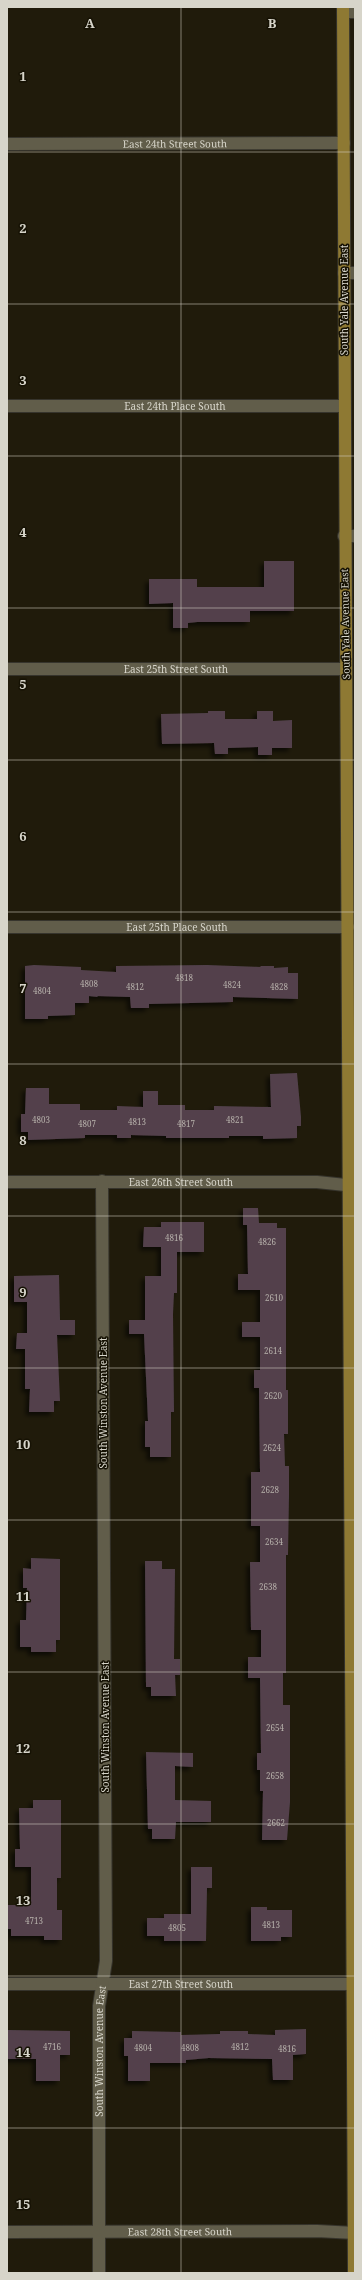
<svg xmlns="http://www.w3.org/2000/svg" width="362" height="2280" font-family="'Noto Serif',serif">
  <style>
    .building { fill: #52414c; filter: url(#shadow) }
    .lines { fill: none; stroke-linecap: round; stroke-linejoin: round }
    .minor-casing { stroke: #36342c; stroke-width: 14 }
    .major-casing { stroke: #36342c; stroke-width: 14 }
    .minor { stroke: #615d4a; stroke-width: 12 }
    .major { stroke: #8e7933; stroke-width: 12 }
    .grid { fill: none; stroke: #d7d5ca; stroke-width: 1; stroke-opacity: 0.55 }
    .labels { text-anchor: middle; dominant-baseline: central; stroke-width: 3; stroke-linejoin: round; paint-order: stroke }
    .number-label { font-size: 8px; fill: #b6b0aa }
    .street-label { font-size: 10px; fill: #d7d5ca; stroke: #161204 }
    .grid-label { font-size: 13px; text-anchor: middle; font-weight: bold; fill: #d7d5ca; stroke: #161204; stroke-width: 3; stroke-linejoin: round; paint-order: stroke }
  </style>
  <defs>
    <filter id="shadow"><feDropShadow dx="-3.5" dy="3.5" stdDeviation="2" flood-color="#0009"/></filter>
  </defs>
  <rect width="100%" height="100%" fill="#201b0b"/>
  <g class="building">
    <path d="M264,561H294V611H250V622H197L188,623V628H173V603L149,604V579H197V587H264Z"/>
    <path d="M208,711H225V719H257V711H273V721L292,720V748H272V755H258V747L228,748V754H215L214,743L162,744L161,714L208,713Z"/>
    <path d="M34,965L81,967V970L116,972V966L207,965L261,967L260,966H274V968L288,967V973H298V999L233,997V1002L149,1004V1008H131L130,997L97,996L98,997L89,996V1003H75V1015L48,1016V1019H25V966Z"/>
    <path d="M297,1073L301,1117V1126H297V1138L263,1139V1136H229V1138H166V1136L131,1135V1138H117V1135H85V1138L28,1140V1132H21V1114H25L26,1088H49V1104H80V1110H117V1106L143,1107V1091H158V1105H185V1110H214V1106L271,1107L270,1074Z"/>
    <path d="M243,1208H258L259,1223H277V1228H286V1390H288V1434H284L285,1466H289V1495L288,1555H286V1673H283V1705H290V1802L287,1840H262L263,1791H260V1770H257V1753H261L260,1678H248V1657H261V1630H251L250,1562H260V1526H251V1472H260L259,1388H254V1370H260V1337H242V1322H260V1290H238V1274H248L247,1225H243Z"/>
    <path d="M161,1222H204V1252H177V1293H174L173,1314L174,1412H171V1457H150V1447H145V1421H148L144,1334H129V1320H145V1276H161V1247H143L144,1227H161Z"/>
    <path d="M59,1275L60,1320H75V1335H57L60,1401H54V1412H29L30,1389H25V1349H16L17,1333H27V1302H14V1276Z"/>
    <path d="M31,1558L60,1559V1640H56V1652H31V1647H20V1620H26L27,1588H23V1568L31,1569Z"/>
    <path d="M145,1561H162V1569H175L174,1659H180V1675H175L176,1696H151V1687H146Z"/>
    <path d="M146,1752L193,1753V1767L175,1766V1800L211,1801V1822H176L175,1839H152V1829H148Z"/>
    <path d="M33,1800H61V1878H57V1910H62V1940H44V1936H11V1929H7V1905H31V1867H15V1849H20L19,1808H33Z"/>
    <path d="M191,1867H212V1888H207L206,1941H164V1936H147V1918H164V1914H191Z"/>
    <path d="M251,1907H267V1910H292V1937H281V1941H251Z"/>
    <path d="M306,2029V2054L293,2055V2080H273L272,2059L209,2058L186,2060V2063H150V2081H128V2056H124V2038H132V2031L181,2032V2035L220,2034V2031H248V2034L275,2035V2030Z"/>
    <path d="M7,2030L70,2031V2055H60V2081H36V2059H7Z"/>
  </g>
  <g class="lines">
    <g class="minor-casing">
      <g id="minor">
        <path d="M343,12H355"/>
        <path id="s1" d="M7,144L344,143"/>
        <path d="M344,273H355"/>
        <path id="s2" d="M7,406H344"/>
        <path d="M344,536H355"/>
        <path id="s3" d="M7,669H346"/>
        <path id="s4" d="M7,927H348"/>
        <path id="s5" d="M7,1182H317L355,1186"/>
        <path id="s6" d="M7,1984H355"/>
        <path id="s7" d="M7,2232L317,2231L355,2233"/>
        <path id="s8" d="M99,2273V2006L106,1961L102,1181"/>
      </g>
    </g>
    <g class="major-casing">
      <path id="major" d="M343,7L354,2273"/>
    </g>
    <use href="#minor" class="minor"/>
    <use href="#major" class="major"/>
  </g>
  <path class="grid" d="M181,7V2273M7,152H355M7,304H355M7,456H355M7,608H355M7,760H355M7,912H355M7,1064H355M7,1216H355M7,1368H355M7,1520H355M7,1672H355M7,1824H355M7,1976H355M7,2128H355"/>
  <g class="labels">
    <g class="number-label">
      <text x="184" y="977">4818</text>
      <text x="89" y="983">4808</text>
      <text x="232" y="984">4824</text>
      <text x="135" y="986">4812</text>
      <text x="279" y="986">4828</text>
      <text x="42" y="990">4804</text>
      <text x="41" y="1119">4803</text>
      <text x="235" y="1119">4821</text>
      <text x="137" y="1121">4813</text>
      <text x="87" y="1123">4807</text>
      <text x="186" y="1123">4817</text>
      <text x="174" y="1237">4816</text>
      <text x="267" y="1241">4826</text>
      <text x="274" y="1297">2610</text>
      <text x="273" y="1350">2614</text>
      <text x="273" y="1395">2620</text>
      <text x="272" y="1447">2624</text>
      <text x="270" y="1489">2628</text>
      <text x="274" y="1541">2634</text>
      <text x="268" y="1586">2638</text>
      <text x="275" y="1727">2654</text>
      <text x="275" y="1775">2658</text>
      <text x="276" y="1822">2662</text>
      <text x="34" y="1920">4713</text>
      <text x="271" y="1924">4813</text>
      <text x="177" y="1927">4805</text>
      <text x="52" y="2046">4716</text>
      <text x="240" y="2046">4812</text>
      <text x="143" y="2047">4804</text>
      <text x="190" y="2047">4808</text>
      <text x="287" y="2048">4816</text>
    </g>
    <g class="street-label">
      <text stroke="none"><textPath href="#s1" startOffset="168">East 24th Street South</textPath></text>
      <text transform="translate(344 300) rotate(-90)">South Yale Avenue East</text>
      <text stroke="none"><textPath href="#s2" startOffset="168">East 24th Place South</textPath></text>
      <text transform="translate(345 624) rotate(-91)">South Yale Avenue East</text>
      <text stroke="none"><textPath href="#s3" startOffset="169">East 25th Street South</textPath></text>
      <text stroke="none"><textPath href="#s4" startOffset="170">East 25th Place South</textPath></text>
      <text stroke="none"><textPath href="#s5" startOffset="174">East 26th Street South</textPath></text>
      <text transform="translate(103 1403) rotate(-90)">South Winston Avenue East</text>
      <text transform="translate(105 1727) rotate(-90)">South Winston Avenue East</text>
      <text stroke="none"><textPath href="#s6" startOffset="174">East 27th Street South</textPath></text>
      <text stroke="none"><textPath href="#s8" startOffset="222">South Winston Avenue East</textPath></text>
      <text stroke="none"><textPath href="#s7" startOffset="173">East 28th Street South</textPath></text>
    </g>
  </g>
  <g class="grid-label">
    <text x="90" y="28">A</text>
    <text x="272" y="28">B</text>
    <text x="23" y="81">1</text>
    <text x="23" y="233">2</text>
    <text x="23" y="385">3</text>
    <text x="23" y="537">4</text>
    <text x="23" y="689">5</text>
    <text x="23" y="841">6</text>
    <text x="23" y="993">7</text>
    <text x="23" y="1145">8</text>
    <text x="23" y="1297">9</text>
    <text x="23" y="1449">10</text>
    <text x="23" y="1601">11</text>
    <text x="23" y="1753">12</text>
    <text x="23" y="1905">13</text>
    <text x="23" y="2057">14</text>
    <text x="23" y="2209">15</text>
  </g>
  <rect width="362" height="2280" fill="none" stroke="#d7d5ca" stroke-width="16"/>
</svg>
